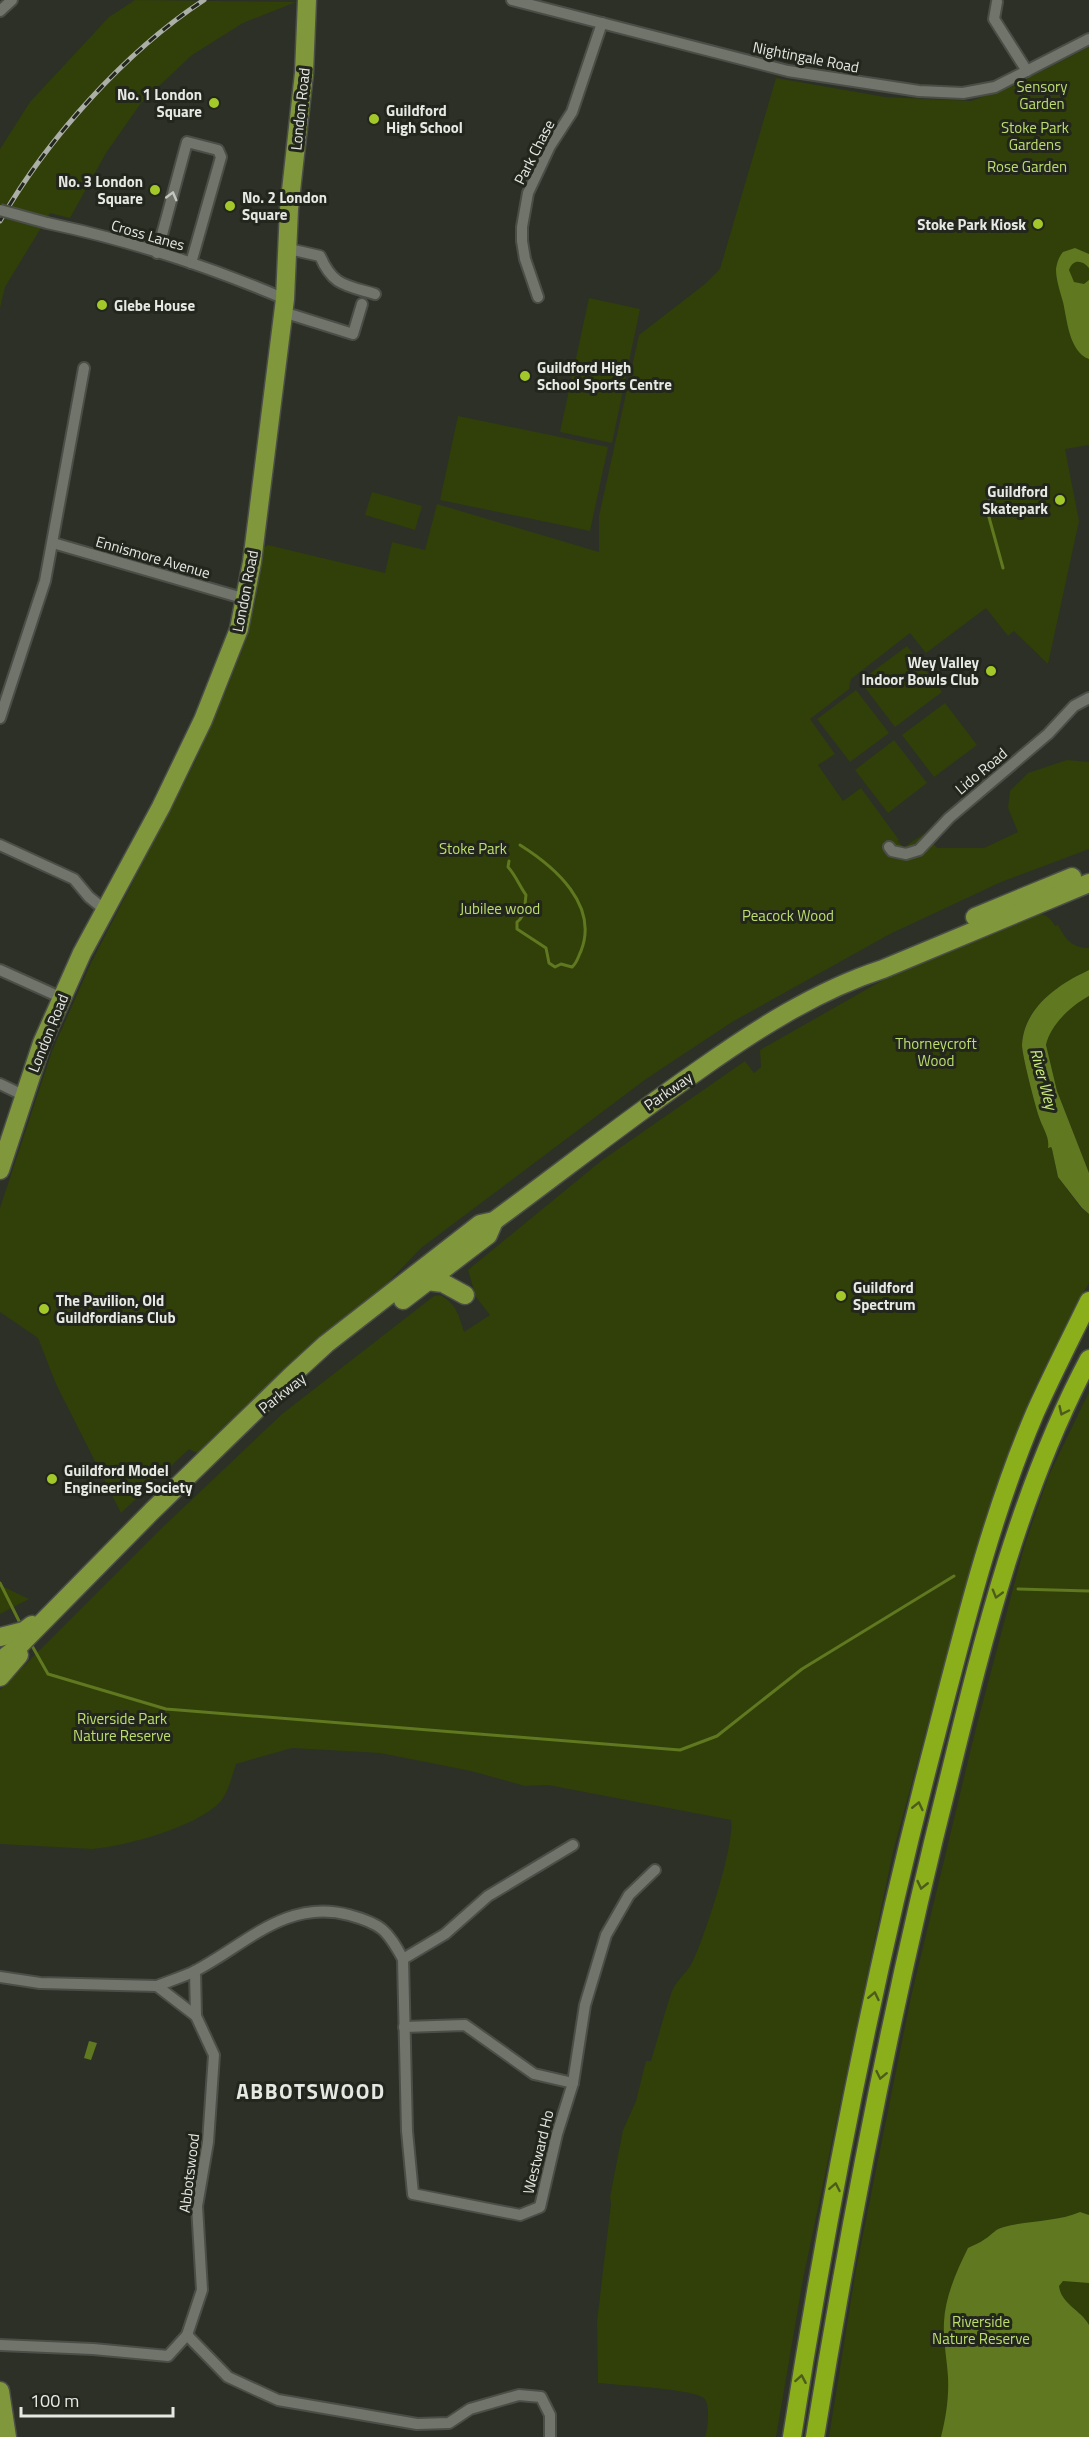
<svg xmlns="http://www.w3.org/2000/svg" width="1089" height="2437" font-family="'Titillium Web',sans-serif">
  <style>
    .green { fill: #313f09 }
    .water { fill: #60781f }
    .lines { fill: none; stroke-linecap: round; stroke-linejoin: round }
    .stream { stroke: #60781f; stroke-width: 3 }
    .street-casing { stroke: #4b4e47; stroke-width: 14 }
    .primary-casing { stroke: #4b4e47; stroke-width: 21 }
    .highway-casing { stroke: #4b4e47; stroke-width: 21 }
    .street { stroke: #70746a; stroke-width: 10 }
    .primary { stroke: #80973b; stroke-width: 18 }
    .highway { stroke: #8bae1b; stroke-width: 18 }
    .rail-casing { stroke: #abafa8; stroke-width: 5 }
    .rail { stroke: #23261d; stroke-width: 3; stroke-dasharray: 9; stroke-linecap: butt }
    .street-bridge-casing { stroke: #4b4e47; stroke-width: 14; stroke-linecap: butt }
    .street-bridge { stroke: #70746a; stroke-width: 10 }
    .oneway { stroke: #c3c6bf }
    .oneway2 { stroke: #4d5c1c }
    .poi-dot { fill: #a2c929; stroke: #23261d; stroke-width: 2 }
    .labels { text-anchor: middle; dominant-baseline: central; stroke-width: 6; stroke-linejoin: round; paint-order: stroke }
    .street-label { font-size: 15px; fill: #e6e9e3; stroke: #23261d }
    .park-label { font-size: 15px; fill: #bcde6d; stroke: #23261d }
    .poi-label { font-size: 15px; font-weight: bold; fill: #e6e9e3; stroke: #23261d; text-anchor: start }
    .water-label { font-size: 16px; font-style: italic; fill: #caed7b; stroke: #23261d }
    .district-label { font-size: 21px; font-weight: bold; letter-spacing: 1.5px; fill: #e6e9e3; stroke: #23261d }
  </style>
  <rect width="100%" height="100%" fill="#2c3027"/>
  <g class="green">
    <path d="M135,0L296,2L243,23L192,55L141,103L106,153L70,218L50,213L5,287L0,308V149L30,102L109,17Z"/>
    <path d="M1089,47V445L1065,449L1079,521L1048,664L1014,631L1008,636L986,608L926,653L910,633L851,679L849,689L810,719L835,754L818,765L843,801L861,788L899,840L897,841L904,847L925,833L937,848H984L1018,832L1008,808L1010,791L1028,773L1067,760L1089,762V849L1001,882L890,934L732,1022L646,1079L421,1248L357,1315L201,1455L189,1449L121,1513L56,1384L38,1338L0,1312V1208L52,1051L91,963L195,762L225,693L244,645L255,604L263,548L268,545L385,573L392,542L425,550L437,504L599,552V516L639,335L705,284L720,269L776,78L885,97L971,101L1014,85Z"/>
    <path d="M589,298L640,309L612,443L560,432Z"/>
    <path d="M458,416L608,447L590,531L440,500Z"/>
    <path d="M372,492L422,506L415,530L365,515Z"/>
    <path d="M907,646L942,692L895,727L860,681Z"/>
    <path d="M856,690L889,733L850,762L817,719Z"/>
    <path d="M945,703L977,745L934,777L902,735Z"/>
    <path d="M894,740L927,783L888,813L855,770Z"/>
    <path d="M1034,914C1044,913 1050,917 1055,926L1058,925C1065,939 1072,948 1089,948V970C1060,984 1023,1007 1022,1045C1022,1056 1035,1104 1039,1117C1042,1127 1050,1137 1049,1147H1051L1052,1149L1058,1177L1081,1208L1089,1214V1283L1073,1310L1031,1396L1001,1474L969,1572L893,1852L803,2279L776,2437H705C708,2428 710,2408 705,2399C698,2389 614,2385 598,2383L597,2321L611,2204L610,2197L623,2130L636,2101L646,2061H651C658,2038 664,2014 672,1991C676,1981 685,1974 691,1965C704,1940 735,1845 731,1820L548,1785L525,1786L471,1771L380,1753L292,1748L236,1764C232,1776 228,1793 220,1802C197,1827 126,1846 92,1849L0,1844V1690L164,1526L282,1414L434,1296L440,1295C456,1303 459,1316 464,1332L490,1315L476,1297L468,1270L601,1161L745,1061L754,1073L761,1067L760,1050L883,980Z"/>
    <path d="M1089,996V1173L1057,1091L1046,1045C1050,1025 1072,1005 1089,996Z"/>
    <path d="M1089,1392V2437H829L856,2269L911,1997L976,1728L1025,1544L1049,1475Z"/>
    <path d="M0,1585L29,1599L0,1614Z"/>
  </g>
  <g class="water">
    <path d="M1075,248L1089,254V268C1082,260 1073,259 1069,270L1074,282L1084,284L1089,280V359C1069,352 1067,319 1063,302C1060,291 1056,280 1056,269C1057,263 1058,258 1063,252Z"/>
    <path d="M1089,970V996C1072,1005 1050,1025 1046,1045L1057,1091L1089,1173V1214L1082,1208L1058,1177L1052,1149L1051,1147L1048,1148C1050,1137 1042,1127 1039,1117C1035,1105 1022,1055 1022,1045C1024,1006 1061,983 1089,970Z"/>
    <path d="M89,2041L97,2043L91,2060L84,2058Z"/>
    <path d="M1080,2212L1089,2215V2283L1063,2281L1059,2286C1061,2304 1081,2310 1089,2325V2437H941C946,2417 949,2398 948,2377C947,2359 943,2341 944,2322C945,2297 957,2270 968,2248C973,2245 980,2243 985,2239C993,2234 995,2229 1004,2227C1029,2220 1057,2222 1080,2212Z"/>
  </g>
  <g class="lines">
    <g class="stream">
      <path d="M1003,488L989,501L987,510L1003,568"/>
      <path d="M509,861L508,867C516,876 519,885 526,895C525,903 525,917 517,922V929L546,948L549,963L555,967L561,964L572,967C577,963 578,957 581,951C599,905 555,867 520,845"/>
      <path d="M0,1583L21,1625"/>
      <path d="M1018,1589L1089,1591"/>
      <path d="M31,1644L48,1674L166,1709L680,1750L717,1736L802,1669L954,1576"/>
    </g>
    <g class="street-casing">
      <g id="street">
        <path d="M512,0L788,71L919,91L963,93L995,87L1089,39"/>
        <path d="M997,2L994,19L1027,71"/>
        <path d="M0,11L12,0"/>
        <path d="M47,223C128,240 208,266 285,299"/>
        <path d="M289,249L320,256C333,286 345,285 375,294"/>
        <path d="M157,253L187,142L218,150L221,157L191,263"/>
        <path d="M538,297L525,259L522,241V227L528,193L550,146L572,112L602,23"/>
        <path d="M283,312L353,334L362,304"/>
        <path d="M53,543L246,599"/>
        <path d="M0,718L45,581L84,368"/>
        <path d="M0,845L74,879L89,897L105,910"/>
        <path d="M889,847L892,851L906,854L919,850L949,818L1048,734L1074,706L1089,698"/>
        <path d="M0,970L62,998"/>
        <path d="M0,1084L25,1096"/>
        <path d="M403,1959L445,1934L488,1896L573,1845"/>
        <path d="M195,1971L196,2016"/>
        <path d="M0,1977L40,1983L157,1986L196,2016L214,2055L208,2142L197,2206L202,2290L187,2335L168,2356L93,2349L0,2345"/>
        <path d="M157,1986C169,1981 183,1977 195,1971C245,1945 287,1898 349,1915C382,1924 387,1930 403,1959L407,2131L413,2194L520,2215L540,2207L557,2134L573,2083L585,2005L606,1935L629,1895L655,1870"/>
        <path d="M404,2027L465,2025L534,2074L573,2083"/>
        <path d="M187,2335L228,2377L278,2400L417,2424L449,2423L470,2409L519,2395L541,2397L550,2415V2437"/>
      </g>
    </g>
    <g class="primary-casing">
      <g id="primary">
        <path d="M975,917L1072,877"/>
        <path d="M0,1170L42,1043L82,953L161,807L203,720L239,629L252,562L285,299L289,209L304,73L307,0"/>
        <path d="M427,1281L443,1283L465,1295"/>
        <path d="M403,1300L488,1235L494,1221"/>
        <path d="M0,1637L24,1631L32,1625"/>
        <path d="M0,1661L18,1647L152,1511L290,1377L326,1344L480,1224L494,1221C562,1171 627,1120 696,1072C754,1031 815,991 883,969L1089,883"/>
        <path d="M0,1677L19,1655"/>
        <path d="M0,2391L7,2437"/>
      </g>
    </g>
    <g class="highway-casing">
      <g id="highway">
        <path d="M792,2437C829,2201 875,1966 936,1735C964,1627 991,1516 1035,1413C1052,1375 1071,1338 1089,1301"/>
        <path d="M815,2437C851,2215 894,1995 949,1778C984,1635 1020,1489 1089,1359"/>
      </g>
    </g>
    <use href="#street" class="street"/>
    <use href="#primary" class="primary"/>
    <use href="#highway" class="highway"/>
    <g class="rail-casing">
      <path id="rail" d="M0,221C47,139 125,52 204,0"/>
    </g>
    <use href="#rail" class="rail"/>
    <g class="street-bridge-casing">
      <path id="street-bridge" d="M0,210L47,223"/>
    </g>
    <use href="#street-bridge" class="street-bridge"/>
  </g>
  <defs><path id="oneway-chevron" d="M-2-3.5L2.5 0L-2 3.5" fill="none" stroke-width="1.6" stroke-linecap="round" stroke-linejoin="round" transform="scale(1.5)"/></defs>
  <use class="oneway" href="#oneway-chevron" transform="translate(172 196) rotate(-75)"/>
  <g class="oneway2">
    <use href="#oneway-chevron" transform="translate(1063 1411) rotate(115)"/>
    <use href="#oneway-chevron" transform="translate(997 1594) rotate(106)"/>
    <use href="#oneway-chevron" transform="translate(918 1806) rotate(-77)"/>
    <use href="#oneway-chevron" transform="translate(922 1885) rotate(103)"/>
    <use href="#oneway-chevron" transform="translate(874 1996) rotate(-78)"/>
    <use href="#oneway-chevron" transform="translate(881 2075) rotate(102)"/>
    <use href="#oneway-chevron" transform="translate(835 2187) rotate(-79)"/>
    <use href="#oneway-chevron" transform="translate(801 2379) rotate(-80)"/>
  </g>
  <g class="poi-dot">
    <circle cx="214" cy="103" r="6"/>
    <circle cx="374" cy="119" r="6"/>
    <circle cx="155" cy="190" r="6"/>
    <circle cx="230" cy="206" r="6"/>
    <circle cx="1038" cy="224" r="6"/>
    <circle cx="102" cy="305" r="6"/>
    <circle cx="525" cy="376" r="6"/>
    <circle cx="1060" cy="500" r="6"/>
    <circle cx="991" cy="671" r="6"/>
    <circle cx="841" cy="1296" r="6"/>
    <circle cx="44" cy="1309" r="6"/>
    <circle cx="52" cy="1479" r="6"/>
  </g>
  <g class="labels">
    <g class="street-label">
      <text transform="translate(806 57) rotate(11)">Nightingale Road</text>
      <text transform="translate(300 109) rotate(-84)">London Road</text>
      <text transform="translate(534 152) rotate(-63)">Park Chase</text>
      <text transform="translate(148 235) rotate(16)">Cross Lanes</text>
      <text transform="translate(153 557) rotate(16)">Ennismore Avenue</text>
      <text transform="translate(245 591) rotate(-79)">London Road</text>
      <text transform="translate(981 771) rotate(-40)">Lido Road</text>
      <text transform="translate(48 1033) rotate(-68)">London Road</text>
      <text transform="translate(668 1091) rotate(-35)">Parkway</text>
      <text transform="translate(282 1393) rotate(-38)">Parkway</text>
      <text transform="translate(538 2152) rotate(-76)">Westward Ho</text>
      <text transform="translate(189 2173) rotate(-83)">Abbotswood</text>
    </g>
    <g class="park-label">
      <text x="1042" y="86">Sensory<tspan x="1042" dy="17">Garden</tspan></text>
      <text x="1035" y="127">Stoke Park<tspan x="1035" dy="17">Gardens</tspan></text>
      <text x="1027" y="166">Rose Garden</text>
      <text x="473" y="848">Stoke Park</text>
      <text x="500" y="908">Jubilee wood</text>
      <text x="788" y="915">Peacock Wood</text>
      <text x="936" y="1043">Thorneycroft<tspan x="936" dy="17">Wood</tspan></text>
      <text x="122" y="1718">Riverside Park<tspan x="122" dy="17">Nature Reserve</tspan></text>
      <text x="981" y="2321">Riverside<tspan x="981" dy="17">Nature Reserve</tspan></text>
    </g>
    <g class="poi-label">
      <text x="202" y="94" text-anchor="end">No. 1 London<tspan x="202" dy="17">Square</tspan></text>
      <text x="386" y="110">Guildford<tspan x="386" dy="17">High School</tspan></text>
      <text x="143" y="181" text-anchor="end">No. 3 London<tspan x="143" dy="17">Square</tspan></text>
      <text x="242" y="197">No. 2 London<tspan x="242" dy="17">Square</tspan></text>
      <text x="1026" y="224" text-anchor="end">Stoke Park Kiosk</text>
      <text x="114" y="305">Glebe House</text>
      <text x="537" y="367">Guildford High<tspan x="537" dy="17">School Sports Centre</tspan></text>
      <text x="1048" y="491" text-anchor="end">Guildford<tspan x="1048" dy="17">Skatepark</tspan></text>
      <text x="979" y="662" text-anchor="end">Wey Valley<tspan x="979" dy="17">Indoor Bowls Club</tspan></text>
      <text x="853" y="1287">Guildford<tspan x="853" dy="17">Spectrum</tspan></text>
      <text x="56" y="1300">The Pavilion, Old<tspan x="56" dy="17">Guildfordians Club</tspan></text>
      <text x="64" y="1470">Guildford Model<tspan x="64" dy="17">Engineering Society</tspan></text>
    </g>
    <g class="water-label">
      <text transform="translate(1044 1079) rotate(75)">River Wey</text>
    </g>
    <g class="district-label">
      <text x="311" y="2091">ABBOTSWOOD</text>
    </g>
  </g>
  <path d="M21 2407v9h152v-9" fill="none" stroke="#e6e9e3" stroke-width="3"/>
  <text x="30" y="2407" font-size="18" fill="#e6e9e3" stroke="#23261d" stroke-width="4.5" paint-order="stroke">100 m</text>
</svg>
